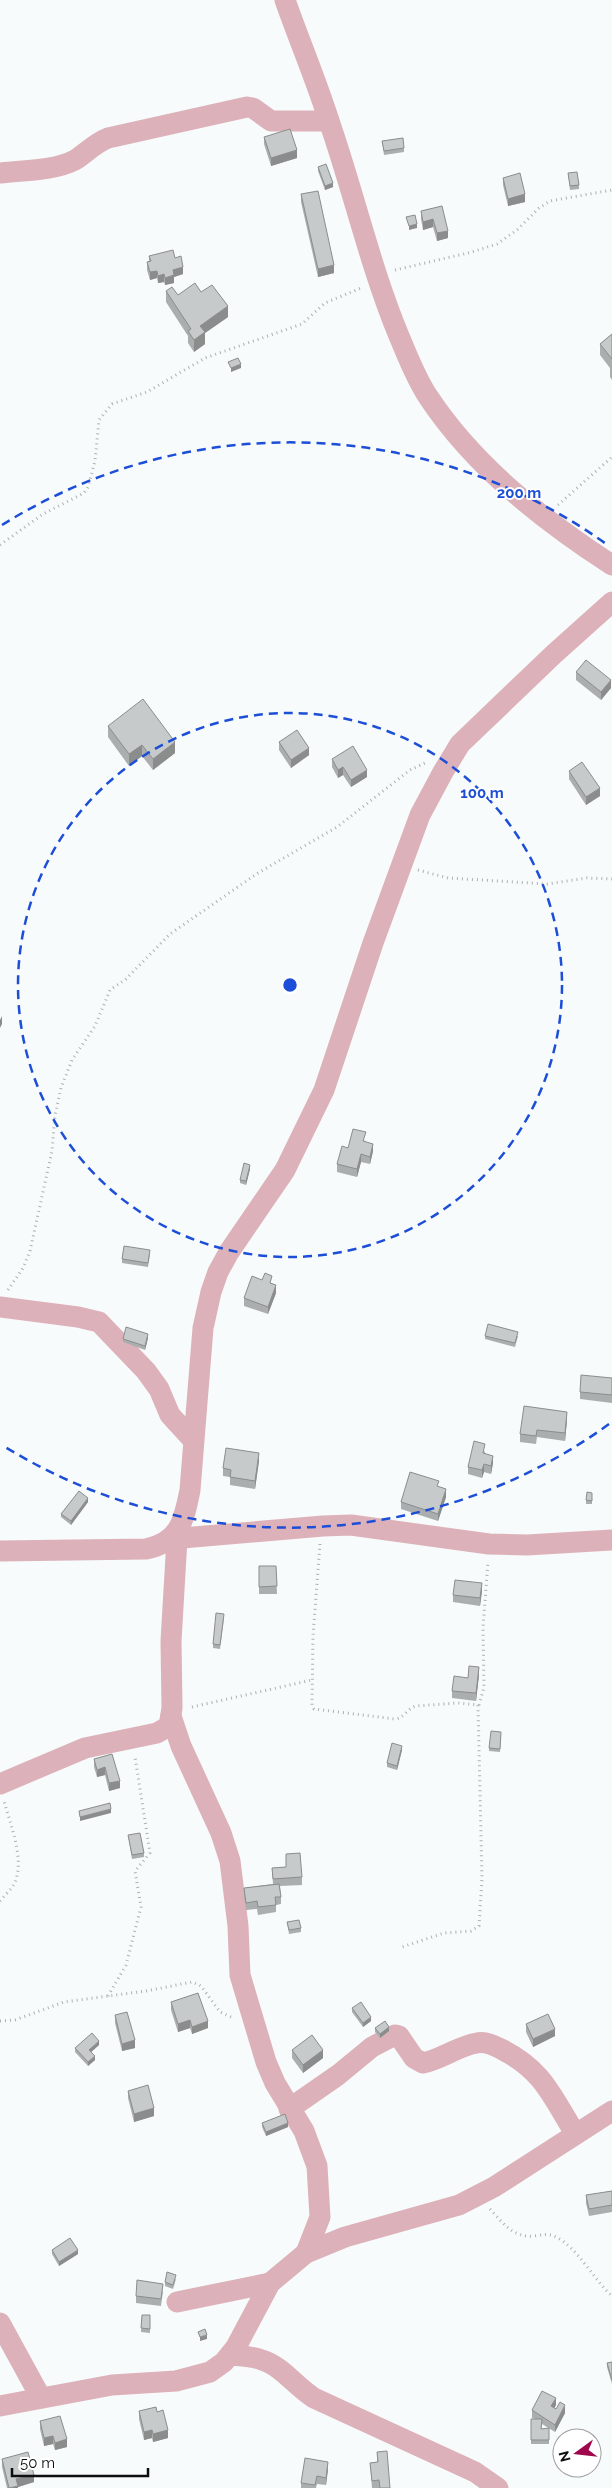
<svg xmlns="http://www.w3.org/2000/svg" width="612" height="2488" font-family="Raleway,sans-serif">
  <style>
    .lines { fill: none; stroke-linecap: round; stroke-linejoin: round }
    .path { stroke: #aeb1b1; stroke-width: 3; stroke-dasharray: 1 4; stroke-linecap: butt }
    .minor { stroke: #ddb1ba; stroke-width: 21 }
    .wall { fill: #aaaeae }
    .shaded-wall { fill: #8b8d8d }
    .building { fill: #c6caca; stroke: #8b8d8d }
    .ring { fill: none; stroke: #1d4ed8; stroke-width: 2.5; stroke-dasharray: 9 6 }
    .centre { fill: #1d4ed8; stroke: #fff; stroke-width: 2.5 }
    .ring-label { font-size: 15px; text-anchor: middle; font-weight: bold; fill: #1d4ed8; stroke: #fff; stroke-width: 4; stroke-linejoin: round; paint-order: stroke }
  </style>
  <rect width="100%" height="100%" fill="#f7fbfb"/>
  <g class="lines">
    <g class="path">
      <path d="M395,270L472,252L497,244L517,230L539,208L550,201L612,190"/>
      <path d="M558,505L612,457"/>
      <path d="M0,545L43,514L84,493L88,487L95,461L99,420L112,404L147,392L205,358L302,324L325,303L361,288"/>
      <path d="M418,870L448,878L547,884L587,878L612,879"/>
      <path d="M8,1290L23,1268L30,1251L52,1151L55,1115L61,1088L72,1060L95,1026L110,990L126,979L170,934L258,873L337,827L410,770L427,762"/>
      <path d="M320,1544L313,1636L312,1706L314,1709L395,1719C405,1718 407,1708 416,1706L458,1703L478,1705L482,1879L479,1926L471,1931L444,1933L402,1947"/>
      <path d="M479,1705L484,1687L483,1628L488,1562"/>
      <path d="M192,1707L312,1680"/>
      <path d="M0,1901C5,1895 12,1889 15,1882C25,1859 10,1824 4,1801"/>
      <path d="M108,1996L126,1965L141,1907L135,1871L150,1853L135,1757"/>
      <path d="M0,2021L15,2020L64,2002L146,1991L192,1982L201,1986L220,2012L233,2018"/>
      <path d="M490,2209C503,2223 513,2238 534,2236C542,2235 549,2233 556,2237C578,2248 594,2280 612,2296"/>
    </g>
    <g class="minor">
      <path d="M285,0C299,40 316,80 329,121C354,193 370,266 399,336C408,357 416,379 429,398C475,467 544,521 612,565"/>
      <path d="M0,173C23,170 54,171 75,160C86,153 95,143 108,138L247,107L253,108L271,121H329"/>
      <path d="M0,1307L78,1317L99,1322L146,1371L159,1389L170,1415L193,1440"/>
      <path d="M170,1539L323,1526L351,1525L489,1544L527,1545L612,1540"/>
      <path d="M0,1551L146,1549C180,1542 184,1520 190,1490L203,1328L211,1292L218,1272L229,1252L285,1170L324,1090L373,943L420,815L443,772L460,744L554,654L612,602"/>
      <path d="M171,1716L181,1746L221,1833L230,1861L238,1926L240,1975L266,2062L275,2083L304,2131L317,2166L320,2217L306,2253"/>
      <path d="M0,1784L85,1748L157,1733L169,1726L172,1708L171,1641L177,1539"/>
      <path d="M289,2109L338,2075L372,2047L395,2035L399,2036L414,2058L423,2063C442,2059 458,2046 477,2043C486,2041 495,2046 503,2050C544,2071 552,2097 575,2133"/>
      <path d="M177,2302L270,2283"/>
      <path d="M0,2323L41,2398"/>
      <path d="M230,2355C241,2356 252,2356 262,2360C282,2366 296,2387 314,2398L475,2472L498,2488"/>
      <path d="M0,2406L112,2385L176,2381L210,2372L224,2362L236,2347L270,2283L306,2253L345,2237L459,2205L494,2187L612,2111"/>
    </g>
  </g>
  <g class="wall">
    <path d="M264,137L297,158L271,166L264,144Z"/>
    <path d="M382,141L404,148V152L384,155Z"/>
    <path d="M318,167L333,187L325,190L318,171Z"/>
    <path d="M568,173L579,185V189L570,190Z"/>
    <path d="M503,178L525,202L508,206L503,185Z"/>
    <path d="M301,194L334,273L318,277L301,202Z"/>
    <path d="M442,206L448,238L437,241L433,227L423,230L421,219V211Z"/>
    <path d="M149,256L175,258L183,274L174,277V283L165,285L164,282L158,283L157,278L150,280L147,270V262L149,261Z"/>
    <path d="M166,291L178,295L201,292L228,317L205,333V344L194,352L188,343V336L166,302Z"/>
    <path d="M612,334V380L610,377V368L600,355V344Z"/>
    <path d="M576,672L611,688L601,700L576,680Z"/>
    <path d="M108,726L175,753L153,770L142,756L129,766L108,737Z"/>
    <path d="M279,742L309,755L291,768L279,750Z"/>
    <path d="M332,759L367,777L351,787L343,775L338,778L332,767Z"/>
    <path d="M569,771L600,796L586,805L569,779Z"/>
    <path d="M366,1140L365,1141L373,1151L370,1164L361,1162L357,1177L337,1172V1164L348,1148Z"/>
    <path d="M250,1169L246,1185L240,1183V1180Z"/>
    <path d="M150,1254L148,1267L122,1263V1259Z"/>
    <path d="M272,1284L276,1293L268,1314L244,1306V1298Z"/>
    <path d="M485,1336H518L515,1347L485,1339Z"/>
    <path d="M148,1338L145,1350L123,1342V1339Z"/>
    <path d="M612,1378V1403L580,1399V1392Z"/>
    <path d="M567,1420L565,1441L537,1437L536,1444L520,1442V1434Z"/>
    <path d="M485,1451V1453L493,1463L491,1474L484,1472L482,1478L468,1474V1467Z"/>
    <path d="M259,1461L255,1489L230,1485V1477L223,1476V1468Z"/>
    <path d="M592,1493V1504H586V1500Z"/>
    <path d="M446,1497L438,1521L401,1509V1502Z"/>
    <path d="M88,1502L71,1525L61,1517V1514Z"/>
    <path d="M259,1566H276L277,1594H259Z"/>
    <path d="M482,1591L480,1606L453,1602V1595Z"/>
    <path d="M224,1618L220,1649L213,1648V1644Z"/>
    <path d="M479,1675L476,1701L452,1698V1691Z"/>
    <path d="M501,1735L500,1752L489,1751V1748Z"/>
    <path d="M402,1750L397,1770L387,1767V1763Z"/>
    <path d="M112,1754L120,1788L109,1791L105,1775L97,1777L94,1767V1759Z"/>
    <path d="M128,1835L144,1853V1857L132,1859Z"/>
    <path d="M286,1854L302,1877V1885L280,1886L281,1897V1904L276,1905V1912L258,1915L257,1909L246,1910L244,1896V1888L273,1884L272,1868L286,1867Z"/>
    <path d="M287,1922L301,1928V1932L289,1934Z"/>
    <path d="M171,2002L208,2028L192,2034L190,2028L178,2032L171,2010Z"/>
    <path d="M352,2008L371,2021L363,2027L352,2012Z"/>
    <path d="M115,2015L135,2048L122,2051L115,2023Z"/>
    <path d="M526,2024L555,2036L533,2047L526,2032Z"/>
    <path d="M375,2028L389,2031L380,2038L375,2032Z"/>
    <path d="M99,2045L91,2052L95,2060L88,2066L75,2052V2048Z"/>
    <path d="M292,2050L323,2058L303,2073L292,2058Z"/>
    <path d="M128,2091L154,2116L134,2122L128,2098Z"/>
    <path d="M262,2123L288,2127L266,2136L262,2127Z"/>
    <path d="M612,2191V2212L589,2216L586,2203V2195Z"/>
    <path d="M52,2250L78,2254L59,2266L52,2254Z"/>
    <path d="M176,2279L173,2289L165,2286V2282Z"/>
    <path d="M163,2291L161,2306L136,2303V2296Z"/>
    <path d="M142,2315H150V2333L141,2332Z"/>
    <path d="M612,2362V2384L607,2367V2363Z"/>
    <path d="M556,2405L554,2408L565,2413L555,2432L542,2424L541,2429L549,2428V2444H531V2419H535L532,2418V2410Z"/>
    <path d="M139,2411L157,2412L168,2438L153,2442L152,2438L144,2440L139,2419Z"/>
    <path d="M40,2421L67,2447L55,2450L53,2444L44,2446L40,2429Z"/>
    <path d="M377,2452L390,2488H372L370,2463L377,2462Z"/>
    <path d="M2,2459L34,2482L18,2487V2488H7L2,2467Z"/>
    <path d="M328,2469L326,2485L317,2484L316,2488H301V2483Z"/>
  </g>
  <g class="shaded-wall">
    <path d="M297,150V158L271,166V158Z"/>
    <path d="M333,183V187L325,190V186Z"/>
    <path d="M525,194V202L508,206V199Z"/>
    <path d="M433,219V227L423,230V222Z"/>
    <path d="M417,224V228L409,230V226Z"/>
    <path d="M448,231V238L437,241V233Z"/>
    <path d="M334,265V273L318,277V269Z"/>
    <path d="M183,267V274L174,277V283L165,285V278L173,270Z"/>
    <path d="M157,271V278L150,280V272Z"/>
    <path d="M164,274V282L158,283V276Z"/>
    <path d="M228,306V317L205,333V344L194,352V340L200,326Z"/>
    <path d="M241,364V368L231,372V368Z"/>
    <path d="M611,680V688L601,700V692Z"/>
    <path d="M175,742V753L153,770V759Z"/>
    <path d="M142,745V756L129,766V754Z"/>
    <path d="M309,748V755L291,768V760Z"/>
    <path d="M343,767V775L338,778V770Z"/>
    <path d="M367,770V777L351,787V780Z"/>
    <path d="M600,788V796L586,805V797Z"/>
    <path d="M2,1016V1024L0,1028V1020Z"/>
    <path d="M373,1144V1151L370,1164V1157Z"/>
    <path d="M361,1154V1162L357,1177V1169Z"/>
    <path d="M250,1165V1169L246,1185V1181Z"/>
    <path d="M276,1285V1293L268,1314V1307Z"/>
    <path d="M148,1334V1338L145,1350V1346Z"/>
    <path d="M567,1412V1420L565,1441V1433Z"/>
    <path d="M259,1453V1461L255,1489V1481Z"/>
    <path d="M493,1456V1463L491,1474V1466Z"/>
    <path d="M484,1464V1472L482,1478V1470Z"/>
    <path d="M446,1489V1497L438,1521V1514Z"/>
    <path d="M88,1498V1502L71,1525V1521Z"/>
    <path d="M482,1583V1591L480,1606V1598Z"/>
    <path d="M479,1667V1675L476,1701V1693Z"/>
    <path d="M402,1746V1750L397,1770V1766Z"/>
    <path d="M105,1767V1775L97,1777V1770Z"/>
    <path d="M120,1781V1788L109,1791V1783Z"/>
    <path d="M111,1809V1813L80,1821V1817Z"/>
    <path d="M371,2017V2021L363,2027V2023Z"/>
    <path d="M190,2020V2028L178,2032V2024Z"/>
    <path d="M208,2021V2028L192,2034V2027Z"/>
    <path d="M389,2027V2031L380,2038V2034Z"/>
    <path d="M555,2029V2036L533,2047V2039Z"/>
    <path d="M135,2040V2048L122,2051V2044Z"/>
    <path d="M99,2041V2045L89,2054V2050Z"/>
    <path d="M323,2050V2058L303,2073V2065Z"/>
    <path d="M95,2056V2060L88,2066V2062Z"/>
    <path d="M154,2108V2116L134,2122V2114Z"/>
    <path d="M288,2123V2127L266,2136V2132Z"/>
    <path d="M78,2250V2254L59,2266V2262Z"/>
    <path d="M207,2335V2339L200,2341V2337Z"/>
    <path d="M556,2398V2405L551,2414V2406Z"/>
    <path d="M565,2405V2413L555,2432V2425Z"/>
    <path d="M152,2430V2438L144,2440V2432Z"/>
    <path d="M168,2430V2438L153,2442V2434Z"/>
    <path d="M53,2436V2444L44,2446V2438Z"/>
    <path d="M67,2439V2447L55,2450V2443Z"/>
    <path d="M328,2462V2469L326,2485V2478Z"/>
    <path d="M34,2475V2482L18,2487V2488H11L16,2479Z"/>
  </g>
  <g class="building">
    <path d="M290,129L297,150L271,158L264,137Z"/>
    <path d="M403,138L404,148L384,151L382,141Z"/>
    <path d="M326,164L333,183L325,186L318,167Z"/>
    <path d="M577,172L579,185L570,186L568,173Z"/>
    <path d="M520,173L525,194L508,199L503,178Z"/>
    <path d="M318,191L334,265L318,269L301,194Z"/>
    <path d="M442,206L448,231L437,233L433,219L423,222L421,211Z"/>
    <path d="M415,215L417,224L409,226L406,217Z"/>
    <path d="M173,250L175,258L181,256L183,267L173,270L174,275L165,278L164,274L158,276L157,271L150,272L147,262L151,261L149,256Z"/>
    <path d="M195,283L201,292L212,285L228,306L200,326L205,332L194,340L188,331L191,329L166,291L172,287L178,295Z"/>
    <path d="M612,334V359L600,344Z"/>
    <path d="M238,358L241,364L231,368L228,362Z"/>
    <path d="M586,660L611,680L601,692L576,672Z"/>
    <path d="M143,699L175,742L153,759L142,745L129,754L108,726Z"/>
    <path d="M297,730L309,748L291,760L279,742Z"/>
    <path d="M353,746L367,770L351,780L343,767L338,770L332,759Z"/>
    <path d="M582,762L600,788L586,797L569,771Z"/>
    <path d="M353,1129L366,1132L363,1141L373,1144L370,1157L361,1154L357,1169L337,1164L342,1146L348,1148Z"/>
    <path d="M244,1163L250,1165L246,1181L240,1180Z"/>
    <path d="M124,1246L150,1250L148,1263L122,1259Z"/>
    <path d="M265,1273L272,1276L270,1283L276,1285L268,1307L244,1298L252,1276L262,1280Z"/>
    <path d="M488,1324L518,1332L515,1343L485,1336Z"/>
    <path d="M126,1327L148,1334L145,1346L123,1339Z"/>
    <path d="M581,1375L612,1378V1395L580,1392Z"/>
    <path d="M524,1406L567,1412L565,1433L537,1430L536,1436L520,1434Z"/>
    <path d="M474,1441L485,1444L483,1453L493,1456L491,1466L484,1464L482,1470L468,1467Z"/>
    <path d="M226,1448L259,1453L255,1481L230,1477L231,1470L223,1468Z"/>
    <path d="M410,1472L439,1481L437,1486L446,1489L438,1514L401,1502Z"/>
    <path d="M79,1491L88,1498L71,1521L61,1514Z"/>
    <path d="M587,1492L592,1493V1501L586,1500Z"/>
    <path d="M259,1566H276L277,1586L259,1587Z"/>
    <path d="M455,1580L482,1583L480,1598L453,1595Z"/>
    <path d="M216,1613L224,1614L220,1645L213,1644Z"/>
    <path d="M469,1666L479,1667L476,1693L452,1691L454,1676L468,1678Z"/>
    <path d="M491,1731L501,1732L500,1749L489,1748Z"/>
    <path d="M392,1743L402,1746L397,1766L387,1763Z"/>
    <path d="M112,1754L120,1781L109,1783L105,1767L97,1770L94,1759Z"/>
    <path d="M110,1803L111,1809L80,1817L79,1811Z"/>
    <path d="M140,1833L144,1853L132,1855L128,1835Z"/>
    <path d="M300,1853L302,1877L273,1879L272,1868L286,1867V1854Z"/>
    <path d="M279,1884L281,1897H275L276,1905L258,1907L257,1901L246,1903L244,1888Z"/>
    <path d="M299,1920L301,1928L289,1930L287,1922Z"/>
    <path d="M198,1993L208,2021L192,2027L190,2020L178,2024L171,2002Z"/>
    <path d="M361,2002L371,2017L363,2023L352,2008Z"/>
    <path d="M127,2012L135,2040L122,2044L115,2015Z"/>
    <path d="M548,2014L555,2029L533,2039L526,2024Z"/>
    <path d="M385,2021L389,2027L380,2034L375,2028Z"/>
    <path d="M92,2033L99,2041L89,2050L95,2056L88,2062L75,2048Z"/>
    <path d="M312,2035L323,2050L303,2065L292,2050Z"/>
    <path d="M148,2085L154,2108L134,2114L128,2091Z"/>
    <path d="M285,2114L288,2123L266,2132L262,2123Z"/>
    <path d="M612,2191V2205L589,2209L586,2195Z"/>
    <path d="M70,2238L78,2250L59,2262L52,2250Z"/>
    <path d="M167,2272L176,2275L173,2285L165,2282Z"/>
    <path d="M137,2280L163,2284L161,2299L136,2296Z"/>
    <path d="M142,2315H150V2329L141,2328Z"/>
    <path d="M205,2329L207,2335L200,2337L198,2332Z"/>
    <path d="M612,2362V2380L607,2363Z"/>
    <path d="M542,2391L556,2398L551,2406L556,2409L560,2402L565,2405L555,2425L532,2410Z"/>
    <path d="M156,2407L157,2412L163,2410L168,2430L153,2434L152,2430L144,2432L139,2411Z"/>
    <path d="M60,2416L67,2439L55,2443L53,2436L44,2438L40,2421Z"/>
    <path d="M531,2419H542L541,2429L549,2428V2440H531Z"/>
    <path d="M387,2451L390,2488H380L379,2480L372,2481L370,2463L378,2462L377,2452Z"/>
    <path d="M28,2452L34,2475L16,2479L18,2486L9,2488L2,2459Z"/>
    <path d="M305,2458L328,2462L326,2478L317,2476L315,2485L301,2483Z"/>
  </g>
  <g class="ring">
    <circle cx="290" cy="985" r="272"/>
    <path d="M609 1424A543 543 0 0 1 2 1445M2 525A543 543 0 0 1 609 546"/>
  </g>
  <circle cx="290" cy="985" r="8" class="centre"/>
  <g class="ring-label">
    <text x="519" y="498">200 m</text>
    <text x="482" y="798">100 m</text>
  </g>
  <g transform="translate(577 2453) rotate(255)"><circle r="24" fill="#ffffff" stroke="#9e9f9f"/>
  <path d="M0-4L9 19L0 12L-9 19Z" fill="#9f064b"/>
  <text y="-8" font-size="14" font-weight="bold" text-anchor="middle" fill="#0d0f0e">N</text>
  </g>
  <path d="M12 2468v8h136v-8" fill="none" stroke="#0d0f0e" stroke-width="2.5"/>
  <text x="20" y="2468" font-size="15" fill="#0d0f0e" stroke="#ffffff" stroke-width="4" paint-order="stroke">50 m</text>
</svg>
